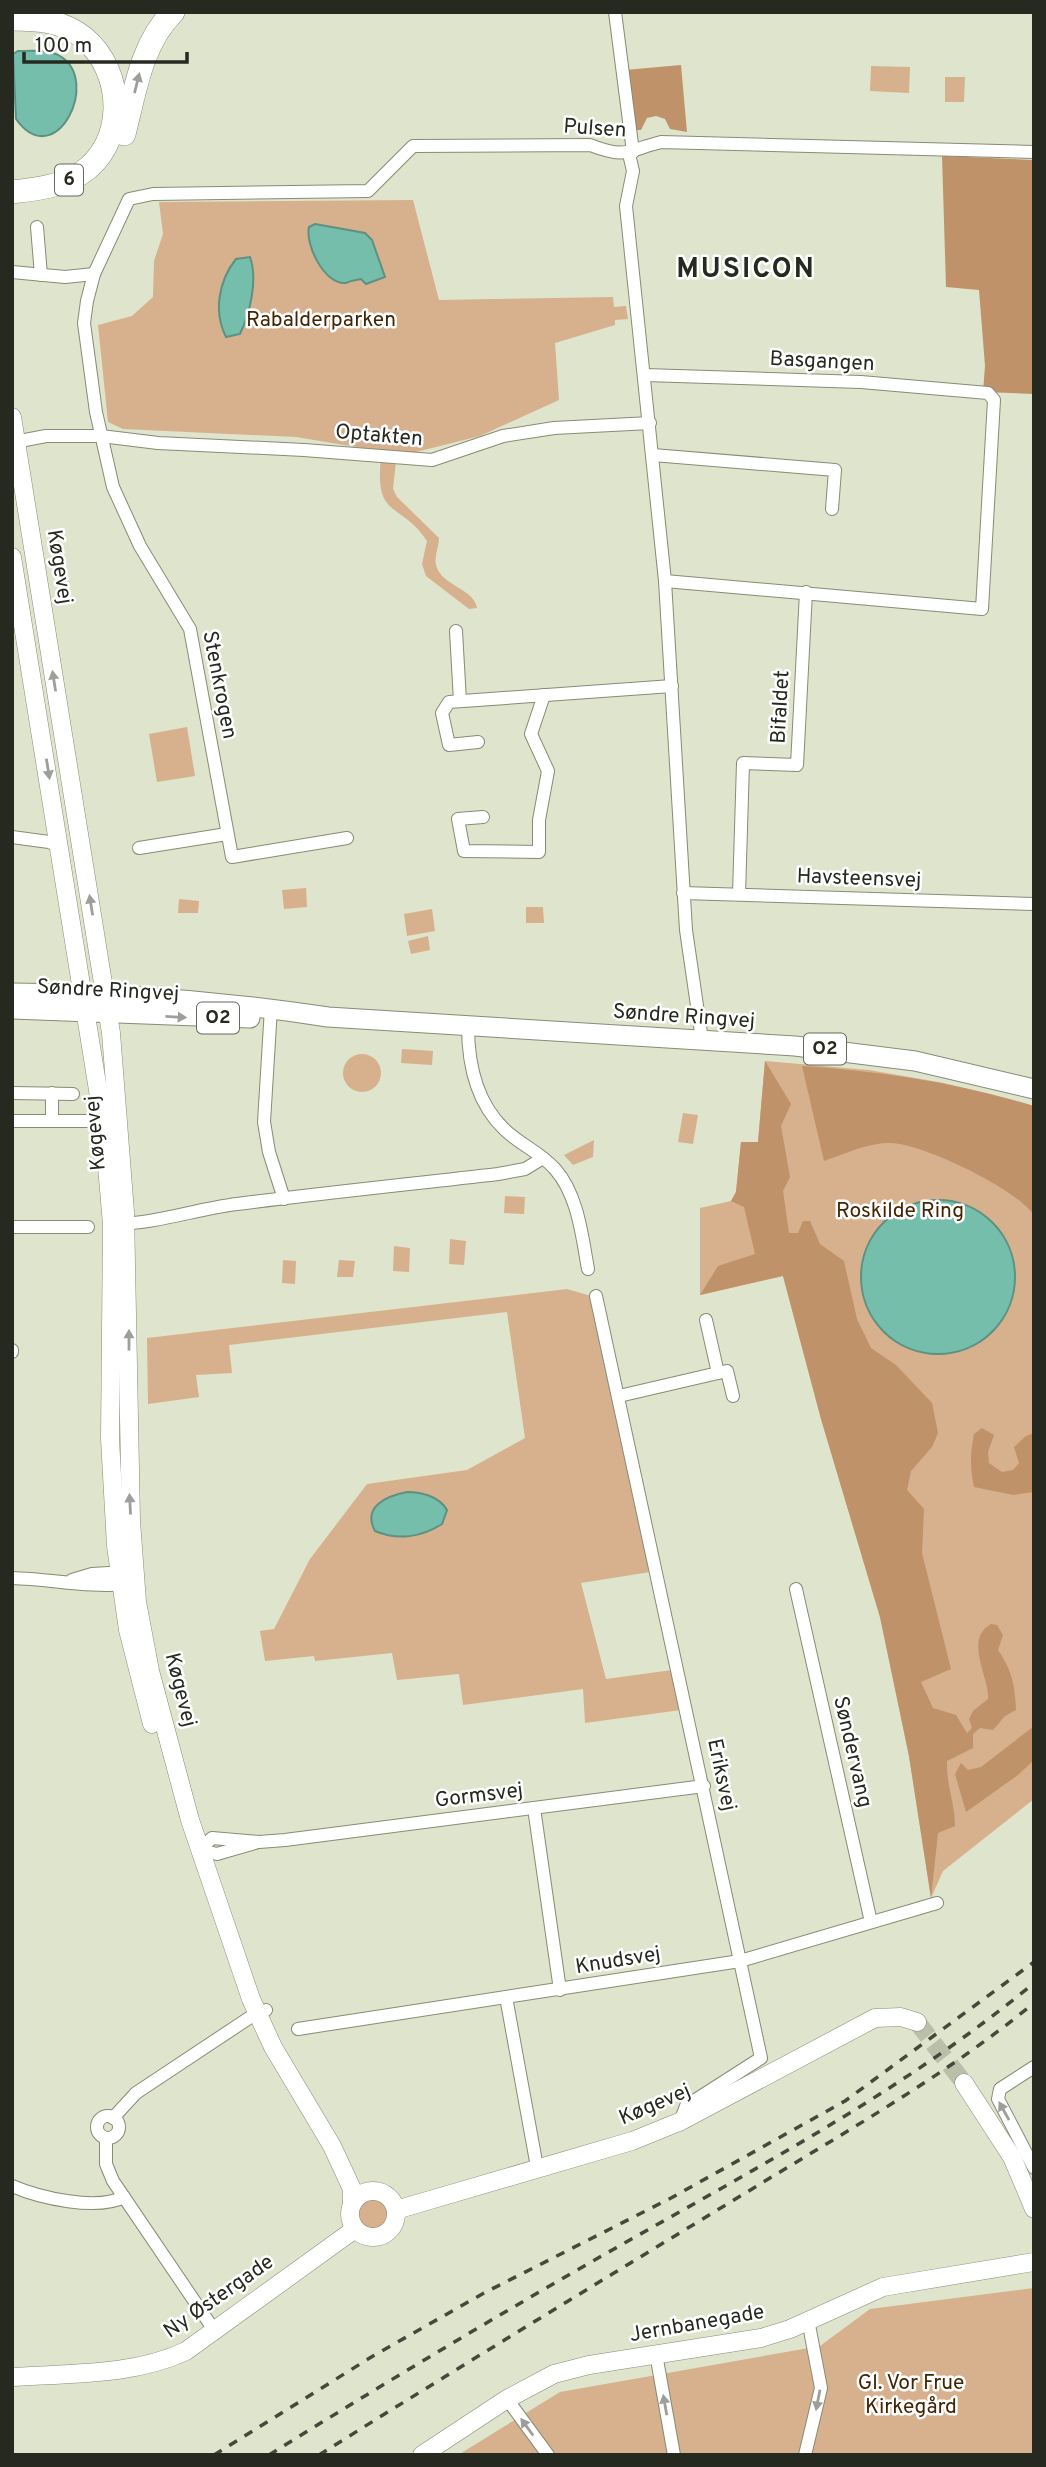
<svg xmlns="http://www.w3.org/2000/svg" width="1046" height="2467" font-family="Overpass,sans-serif">
  <style>
    .green { fill: #d7b08d }
    .forest { fill: #bf9269 }
    .water { fill: #75beab; stroke: #5d9181; stroke-width: 2 }
    .lines { fill: none; stroke-linecap: round; stroke-linejoin: round }
    .secondary-tunnel { stroke: #b9bfa9; stroke-width: 18; stroke-dasharray: 18 9; stroke-linecap: butt }
    .street-casing { stroke: #868c75; stroke-width: 14 }
    .secondary-casing { stroke: #868c75; stroke-width: 19 }
    .primary-casing { stroke: #868c75; stroke-width: 21 }
    .highway-casing { stroke: #868c75; stroke-width: 24 }
    .street { stroke: #fff; stroke-width: 12 }
    .secondary { stroke: #fff; stroke-width: 18 }
    .primary { stroke: #fff; stroke-width: 19 }
    .highway { stroke: #fff; stroke-width: 23 }
    .rail { stroke: #45493c; stroke-width: 3.5; stroke-dasharray: 9 9; stroke-linecap: butt }
    .oneway { fill: #9d9f9a }
    .labels { text-anchor: middle; dominant-baseline: central; stroke-width: 5; stroke-linejoin: round; paint-order: stroke }
    .shield { fill: #fff; stroke: #676962; stroke-width: 2 }
    .shield-label { font-size: 19px; font-weight: bold; fill: #26291f }
    .street-label { font-size: 21px; fill: #26291f; stroke: #fff }
    .park-label { font-size: 21px; fill: #422402; stroke: #fff }
    .district-label { font-size: 28px; font-weight: bold; letter-spacing: 2px; fill: #26291f; stroke: #fff }
  </style>
  <rect width="100%" height="100%" fill="#dee5cc"/>
  <g class="green">
    <path d="M871,66L910,67L909,93L870,91Z"/>
    <path d="M945,77H965L964,102H945Z"/>
    <path d="M413,200L439,300L613,297L614,307L626,306L628,319L615,320V325L555,343L559,400L480,436L404,455L296,437L123,429L108,422L98,325L132,316L153,297L154,261L163,234L159,202Z"/>
    <path d="M381,458L396,461L393,489L397,497L439,538C439,547 434,556 436,565C441,586 474,588 477,608L469,609L426,576L422,564L427,541C401,501 374,520 381,458Z"/>
    <path d="M187,727L195,776L157,782L149,734Z"/>
    <path d="M306,888L307,907L284,909L282,890Z"/>
    <path d="M179,899L199,901L198,913H178Z"/>
    <path d="M526,907H543L544,923H526Z"/>
    <path d="M432,909L435,931L407,936L404,914Z"/>
    <path d="M428,936L430,950L411,954L408,941Z"/>
    <path d="M402,1049L433,1051L432,1065L401,1063Z"/>
    <circle cx="362" cy="1073" r="19"/>
    <path d="M765,1061L869,1070L944,1083L1034,1106V1799L943,1871L931,1898L909,1756L880,1617L821,1419L783,1276L700,1295V1208L731,1201L736,1192L741,1142H758Z"/>
    <path d="M683,1113L698,1115L693,1144L678,1142Z"/>
    <path d="M594,1140L593,1157L573,1165L564,1155Z"/>
    <path d="M505,1196L525,1197L524,1214L504,1213Z"/>
    <path d="M450,1239L466,1241L464,1265L449,1264Z"/>
    <path d="M394,1246L410,1248L409,1272L393,1271Z"/>
    <path d="M283,1260L296,1261L295,1284L282,1283Z"/>
    <path d="M339,1260L355,1261L353,1277H337Z"/>
    <path d="M567,1289L591,1296L650,1572L581,1583L606,1679L672,1670L681,1710L585,1723L583,1689L463,1705L459,1674L397,1680L392,1653L315,1661L314,1656L265,1661L260,1631L274,1629L310,1559L367,1484L467,1470L525,1438L507,1312L229,1345L232,1373L196,1375L199,1397L148,1404L147,1338Z"/>
    <circle cx="373" cy="2214" r="15"/>
    <path d="M1034,2288V2455H458L560,2392L820,2346L870,2309Z"/>
  </g>
  <g class="forest">
    <path d="M681,65L687,132L670,129L665,119L656,116L647,118L641,130H633L625,70Z"/>
    <path d="M942,156L1034,160V394L983,392L985,366L979,290L946,287Z"/>
    <path d="M765,1061L791,1104L781,1126L790,1177L783,1191L789,1233H798L803,1221H810L820,1244L844,1261L857,1319L871,1348L896,1365L932,1403L938,1433L932,1447L911,1471L907,1490L924,1509L922,1553L951,1669L921,1682L933,1708L956,1715L967,1733L972,1728L969,1719L973,1711L988,1699C990,1678 963,1640 991,1624L997,1625L1003,1635L998,1650C1012,1670 1015,1686 1016,1710L1005,1716L993,1730L980,1728L973,1734V1748L947,1761C946,1784 955,1803 955,1826L938,1833L931,1898L909,1756L880,1617L821,1419L783,1276L700,1295L718,1266L755,1254L744,1207L731,1201L736,1192L741,1142H758Z"/>
    <path d="M802,1066C881,1071 958,1083 1034,1106V1215C1015,1188 923,1144 891,1143C869,1142 844,1154 824,1161Z"/>
    <path d="M982,1428L994,1435L988,1452L989,1463L1002,1472L1013,1470L1019,1463L1014,1447L1026,1436L1034,1433V1492L1013,1495L974,1487C970,1468 970,1454 974,1434Z"/>
    <path d="M1034,1726L1033,1761L1018,1775L966,1812L955,1774L961,1763L968,1770L981,1767Z"/>
  </g>
  <g class="water">
    <path d="M18,51C31,51 49,49 60,56C102,81 55,174 16,119L13,54Z"/>
    <path d="M315,224L365,233L372,240L385,277L366,284L361,279C355,280 348,282 346,283C324,285 305,244 309,227Z"/>
    <path d="M250,257C258,280 250,313 240,334L226,337C213,312 219,280 236,259Z"/>
    <circle cx="938" cy="1277" r="77"/>
    <path d="M407,1492C421,1492 439,1496 447,1510L442,1524C422,1537 398,1541 375,1531C362,1507 386,1496 407,1492Z"/>
  </g>
  <g class="lines">
    <path class="secondary-tunnel" d="M917,2022L964,2083"/>
    <g class="street-casing">
      <g id="street">
        <path d="M615,12L633,152"/>
        <path d="M629,154L633,171L626,206L665,581L686,930L702,1040"/>
        <path d="M37,227L41,275"/>
        <path d="M12,272L65,277L94,274"/>
        <path d="M645,375L861,382L988,393L994,400L982,609L665,581"/>
        <path d="M13,447L25,440L46,436H101L158,443L304,450L432,460L503,436L554,428L650,423"/>
        <path d="M653,455L835,470L832,509"/>
        <path d="M456,631L460,701"/>
        <path d="M478,742L449,745L442,713L449,702L672,686"/>
        <path d="M483,817L458,819L464,851L539,852V820L548,771L531,734L544,695"/>
        <path d="M12,837L49,842L60,847"/>
        <path d="M347,838L232,857L190,629L140,546L113,487L96,412L84,323L87,301L94,274L129,199L153,194L368,191L413,146L590,145C627,159 626,151 661,142L1034,152"/>
        <path d="M139,848L227,834"/>
        <path d="M683,893L1034,904"/>
        <path d="M739,894L743,763L797,765L806,592"/>
        <path d="M271,1008L264,1122L269,1152L284,1199"/>
        <path d="M468,1026C468,1064 476,1102 504,1129C519,1144 540,1152 555,1169C578,1195 582,1236 588,1269"/>
        <path d="M12,1093L73,1094"/>
        <path d="M52,1093V1121"/>
        <path d="M12,1121H111"/>
        <path d="M117,1224C158,1223 196,1209 237,1204C324,1193 411,1184 498,1174L525,1169L543,1158"/>
        <path d="M12,1227H88"/>
        <path d="M596,1296L761,2058L686,2106L680,2122"/>
        <path d="M12,1350V1352"/>
        <path d="M718,1373L727,1371L733,1396"/>
        <path d="M619,1396L718,1373L706,1320"/>
        <path d="M12,1578C51,1579 89,1588 127,1584"/>
        <path d="M72,1580L92,1574L126,1572"/>
        <path d="M796,1589L871,1922"/>
        <path d="M534,1808L560,1990"/>
        <path d="M200,1850L212,1838L259,1842L285,1840L704,1786"/>
        <path d="M200,1850L217,1854L255,1843"/>
        <path d="M506,1997L537,2167"/>
        <path d="M298,2029L740,1961L937,1903"/>
        <path d="M1034,2067L1000,2089L998,2099L1034,2168"/>
        <circle cx="108" cy="2127" r="11"/>
        <path d="M113,2118L136,2093L249,2018L266,2010"/>
        <path d="M106,2138V2164L113,2181L214,2330"/>
        <path d="M12,2186C40,2198 97,2211 124,2197"/>
        <path d="M656,2354L674,2455"/>
        <path d="M507,2399L548,2455"/>
        <path d="M805,2455L821,2388L808,2320"/>
      </g>
    </g>
    <g class="secondary-casing">
      <g id="secondary">
        <path d="M12,417L111,1033L125,1212L131,1521L137,1602L150,1671L190,1820L251,1999L273,2047L332,2146L352,2189V2203"/>
        <path d="M12,557L103,1121L112,1224L110,1439L116,1546L128,1630L152,1724"/>
        <path d="M964,2083L1012,2157L1034,2209"/>
        <circle cx="373" cy="2214" r="23"/>
        <path d="M396,2210L632,2141L679,2122L875,2018L901,2017L917,2022"/>
        <path d="M12,2377C70,2373 133,2376 186,2351L355,2229"/>
        <path d="M422,2455L507,2399L554,2374L589,2365L761,2338L790,2329L883,2287L1034,2262"/>
      </g>
    </g>
    <g class="primary-casing">
      <g id="primary">
        <path d="M12,993C117,993 224,1001 328,1017L795,1046L915,1061L1034,1089"/>
        <path d="M12,1009L250,1018"/>
      </g>
    </g>
    <g class="highway-casing">
      <g id="highway">
        <path d="M12,19C38,19 64,21 84,38C125,72 127,144 80,174C59,187 36,189 12,192"/>
        <path d="M124,134C135,92 141,44 173,12"/>
      </g>
    </g>
    <use href="#street" class="street"/>
    <use href="#secondary" class="secondary"/>
    <use href="#primary" class="primary"/>
    <use href="#highway" class="highway"/>
    <g class="rail">
      <path d="M214,2455L373,2356L484,2293L671,2198L845,2101L1034,1962"/>
      <path d="M269,2455C383,2384 498,2315 614,2249C758,2167 906,2089 1034,1983"/>
      <path d="M319,2455C461,2366 604,2279 747,2192C845,2132 945,2076 1034,2003"/>
    </g>
  </g>
  <defs><path id="oneway-solid" d="M-6-.8H1V-3.2L6.5 0L1 3.2V.8H-6Z" transform="scale(1.75)"/></defs>
  <g class="oneway">
    <use href="#oneway-solid" transform="translate(137 83) rotate(-76)"/>
    <use href="#oneway-solid" transform="translate(54 681) rotate(-99)"/>
    <use href="#oneway-solid" transform="translate(48 769) rotate(81)"/>
    <use href="#oneway-solid" transform="translate(91 905) rotate(-99)"/>
    <use href="#oneway-solid" transform="translate(176 1017) rotate(3)"/>
    <use href="#oneway-solid" transform="translate(129 1340) rotate(-90)"/>
    <use href="#oneway-solid" transform="translate(130 1504) rotate(-93)"/>
    <use href="#oneway-solid" transform="translate(1004 2111) rotate(-119)"/>
    <use href="#oneway-solid" transform="translate(818 2400) rotate(101)"/>
    <use href="#oneway-solid" transform="translate(665 2405) rotate(-100)"/>
    <use href="#oneway-solid" transform="translate(527 2427) rotate(-126)"/>
  </g>
  <g class="labels">
    <g class="shield">
      <rect x="55" y="164.5" width="28" height="31" rx="5"/>
      <rect x="197" y="1002.5" width="42" height="31" rx="5"/>
      <rect x="804" y="1033.5" width="42" height="31" rx="5"/>
    </g>
    <g class="shield-label">
      <text x="69" y="180">6</text>
      <text x="218" y="1018">O2</text>
      <text x="825" y="1049">O2</text>
    </g>
    <g class="street-label">
      <text transform="translate(595 129) rotate(4)">Pulsen</text>
      <text transform="translate(822 362) rotate(3)">Basgangen</text>
      <text transform="translate(379 436) rotate(5)">Optakten</text>
      <text transform="translate(59 567) rotate(81)">Køgevej</text>
      <text transform="translate(219 685) rotate(79)">Stenkrogen</text>
      <text transform="translate(781 707) rotate(-87)">Bifaldet</text>
      <text transform="translate(859 879) rotate(2)">Havsteensvej</text>
      <text transform="translate(108 991) rotate(3)">Søndre Ringvej</text>
      <text transform="translate(684 1017) rotate(4)">Søndre Ringvej</text>
      <text transform="translate(96 1133) rotate(-95)">Køgevej</text>
      <text transform="translate(180 1690) rotate(76)">Køgevej</text>
      <text transform="translate(852 1752) rotate(77)">Søndervang</text>
      <text transform="translate(721 1775) rotate(78)">Eriksvej</text>
      <text transform="translate(479 1796) rotate(-7)">Gormsvej</text>
      <text transform="translate(618 1961) rotate(-9)">Knudsvej</text>
      <text transform="translate(655 2105) rotate(-23)">Køgevej</text>
      <text transform="translate(219 2297) rotate(-35)">Ny Østergade</text>
      <text transform="translate(697 2324) rotate(-10)">Jernbanegade</text>
    </g>
    <g class="park-label">
      <text x="321" y="320">Rabalderparken</text>
      <text x="900" y="1211">Roskilde Ring</text>
      <text x="911" y="2383">Gl. Vor Frue<tspan x="911" dy="24">Kirkegård</tspan></text>
    </g>
    <g class="district-label">
      <text x="746" y="270">MUSICON</text>
    </g>
  </g>
  <rect width="1046" height="2467" fill="none" stroke="#26291f" stroke-width="28"/>
  <path d="M24 52v10h163v-10" fill="none" stroke="#26291f" stroke-width="3.5"/>
  <text x="35" y="52" font-size="21" fill="#26291f" stroke="#ffffff" stroke-width="5" paint-order="stroke">100 m</text>
</svg>
